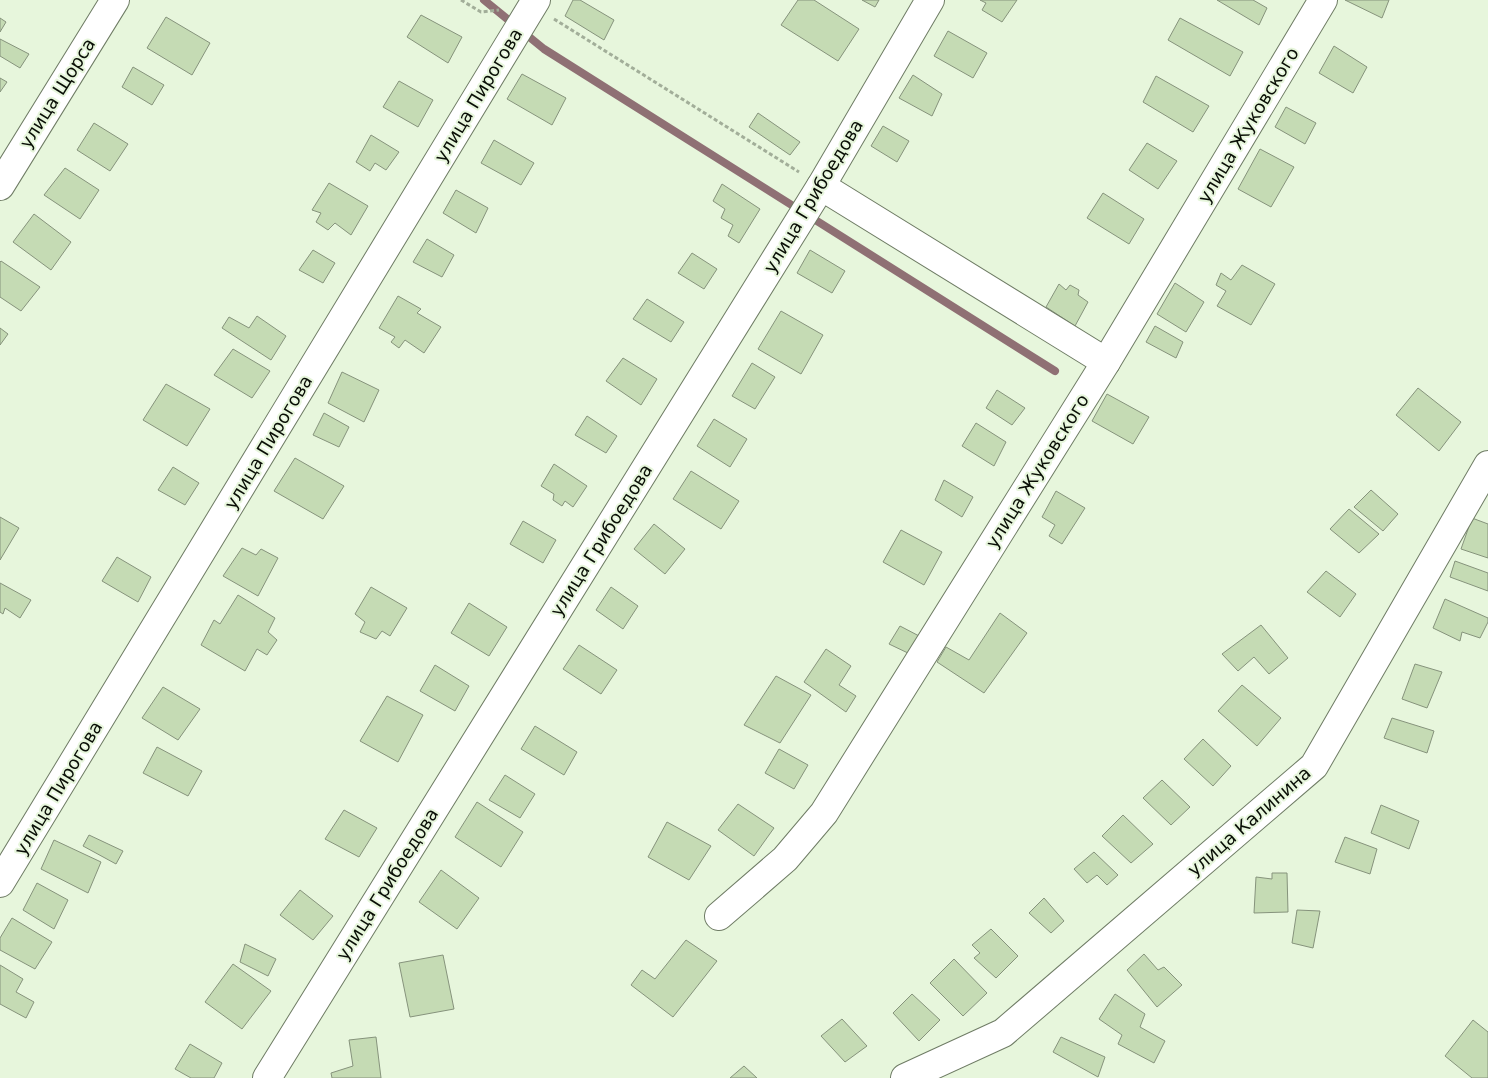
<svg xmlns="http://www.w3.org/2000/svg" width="1488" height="1078" font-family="'DejaVu Sans',sans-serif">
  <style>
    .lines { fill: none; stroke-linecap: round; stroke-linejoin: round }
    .stream { stroke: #8f7074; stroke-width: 8 }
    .building { fill: #c5dbb4; stroke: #86937c }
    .minor-casing { stroke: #6f7c65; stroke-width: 30 }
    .path { stroke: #a2ae99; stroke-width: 3; stroke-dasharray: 4 2.5; stroke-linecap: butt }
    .minor { stroke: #fff; stroke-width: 28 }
    .labels { text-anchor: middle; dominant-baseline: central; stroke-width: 4; stroke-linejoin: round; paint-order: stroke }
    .street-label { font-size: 18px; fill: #090e06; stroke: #e7f6dc }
  </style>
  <rect width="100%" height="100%" fill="#e7f6dc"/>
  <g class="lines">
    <path class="stream" d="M484,0L544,49L1055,371"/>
  </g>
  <g class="building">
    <path d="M573,0H580L614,20L604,40L565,16Z"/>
    <path d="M798,0H814L859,29L838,61L781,25Z"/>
    <path d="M862,0H879L875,7Z"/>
    <path d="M980,0H1017L1002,22L982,10L986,3Z"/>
    <path d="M1217,0H1253L1267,8L1259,25Z"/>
    <path d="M1345,0H1389L1382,18Z"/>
    <path d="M421,15L462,37L448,63L407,37Z"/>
    <path d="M166,17L210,43L192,75L147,48Z"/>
    <path d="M0,18L6,22L0,32Z"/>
    <path d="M1180,18L1243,52L1230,76L1168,40Z"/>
    <path d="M948,31L987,53L973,78L934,56Z"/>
    <path d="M0,39L29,54L20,68L0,56Z"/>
    <path d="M1334,46L1367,67L1353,93L1319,73Z"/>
    <path d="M133,67L164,85L152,105L122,87Z"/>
    <path d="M522,74L566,98L552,125L507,99Z"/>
    <path d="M913,75L942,94L932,116L899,98Z"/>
    <path d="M1156,76L1209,106L1193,132L1143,102Z"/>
    <path d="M0,78L7,82L0,92Z"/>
    <path d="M399,81L433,100L418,127L383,107Z"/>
    <path d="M1286,107L1316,123L1305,144L1275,127Z"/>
    <path d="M758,113L800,142L790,155L749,127Z"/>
    <path d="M94,123L128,144L110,171L77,150Z"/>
    <path d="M883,126L909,141L897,162L871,146Z"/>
    <path d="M371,135L399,152L386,170L375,163L370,171L356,162Z"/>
    <path d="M494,140L534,163L521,185L481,163Z"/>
    <path d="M1147,143L1177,161L1158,189L1129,170Z"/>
    <path d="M1260,149L1294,167L1271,207L1238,189Z"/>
    <path d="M65,168L99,190L80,219L44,195Z"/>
    <path d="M329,183L368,206L351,235L335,223L328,230L316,222L321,213L312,210Z"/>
    <path d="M722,184L760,209L739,243L728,236L733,225L721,218L725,209L713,201Z"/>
    <path d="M456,190L488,208L476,233L443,213Z"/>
    <path d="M1103,193L1144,219L1129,244L1087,218Z"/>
    <path d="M34,214L71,242L51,270L13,242Z"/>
    <path d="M427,239L454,255L442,277L413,262Z"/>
    <path d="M313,250L335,263L323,283L299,270Z"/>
    <path d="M810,250L845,271L832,293L797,273Z"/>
    <path d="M692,253L717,269L704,289L678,273Z"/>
    <path d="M1,261L40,287L21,311L0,297V262Z"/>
    <path d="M1242,265L1275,284L1251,325L1217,306L1226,291L1216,285L1221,273L1231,280Z"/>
    <path d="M1175,283L1204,302L1186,332L1157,314Z"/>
    <path d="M1059,284L1066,290L1070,285L1079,290L1078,295L1088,302L1075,326L1046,307Z"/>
    <path d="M398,296L421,309L417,313L441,327L424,353L405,340L399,348L391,342L395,337L379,328Z"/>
    <path d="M647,299L684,322L671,342L633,319Z"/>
    <path d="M781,311L823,335L801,374L758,349Z"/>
    <path d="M257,316L286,336L271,360L222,328L229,317L249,328Z"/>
    <path d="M1155,326L1183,342L1176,358L1146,342Z"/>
    <path d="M0,328L8,334L0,345Z"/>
    <path d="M233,349L270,371L252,398L214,375Z"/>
    <path d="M623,358L657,379L641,405L606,381Z"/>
    <path d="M752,363L775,377L755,409L732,396Z"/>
    <path d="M342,372L379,390L364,422L328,403Z"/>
    <path d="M166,384L210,409L187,446L143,420Z"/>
    <path d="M1418,388L1461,422L1439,451L1396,415Z"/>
    <path d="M997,390L1025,408L1012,425L986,408Z"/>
    <path d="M1107,394L1149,417L1133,444L1092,421Z"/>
    <path d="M324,413L349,427L339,447L313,435Z"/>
    <path d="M587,416L617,436L606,453L575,435Z"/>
    <path d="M714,419L747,439L730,467L697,446Z"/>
    <path d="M976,423L1006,442L994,466L962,446Z"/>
    <path d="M295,458L344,486L323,519L274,491Z"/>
    <path d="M554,464L587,486L573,507L565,501L562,506L553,500L554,494L541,486Z"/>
    <path d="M173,467L199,483L185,505L158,490Z"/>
    <path d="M691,471L739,501L721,529L673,499Z"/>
    <path d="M944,480L973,497L962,517L935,500Z"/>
    <path d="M1371,490L1398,514L1383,531L1354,507Z"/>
    <path d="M1056,491L1085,508L1062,544L1049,536L1055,525L1042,517Z"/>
    <path d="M1349,509L1379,534L1359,553L1330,529Z"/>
    <path d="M0,517L19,528L0,560Z"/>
    <path d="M1472,518L1488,524V558L1461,549Z"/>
    <path d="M523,521L556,540L543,563L510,544Z"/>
    <path d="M654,524L685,549L665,574L634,549Z"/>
    <path d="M901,530L942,552L924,585L883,562Z"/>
    <path d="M242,548L256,555L261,549L278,558L258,596L223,576Z"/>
    <path d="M117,557L151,577L138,602L102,581Z"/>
    <path d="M1455,561L1488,573V591L1450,577Z"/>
    <path d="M1326,571L1356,594L1340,617L1307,592Z"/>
    <path d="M0,583L31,600L20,618L5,608L3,614L0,612Z"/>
    <path d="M371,587L407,608L390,636L382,631L376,639L360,632L365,622L355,614Z"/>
    <path d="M611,587L638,606L623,629L596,610Z"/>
    <path d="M238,595L275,618L268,632L277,640L267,655L257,649L245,671L201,645L214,620L220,624Z"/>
    <path d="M1445,599L1488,618V622L1480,638L1462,632L1460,641L1433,628Z"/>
    <path d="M469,603L507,627L489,656L451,633Z"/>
    <path d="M1000,613L1027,633L984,693L937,662L946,647L969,660Z"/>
    <path d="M1261,625L1288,658L1269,674L1254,657L1238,671L1222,654Z"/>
    <path d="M900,626L921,637L910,654L889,644Z"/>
    <path d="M579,645L617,670L601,694L563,669Z"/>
    <path d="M826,649L851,666L839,685L856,696L846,712L804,682Z"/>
    <path d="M1415,664L1442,672L1427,708L1402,699Z"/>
    <path d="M435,665L469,686L455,711L420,691Z"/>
    <path d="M776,676L811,695L780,743L744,725Z"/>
    <path d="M1242,685L1281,718L1257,746L1218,711Z"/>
    <path d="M163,687L200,709L178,740L142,718Z"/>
    <path d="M387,696L423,715L398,762L360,741Z"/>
    <path d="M1392,718L1434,731L1427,753L1384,738Z"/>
    <path d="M535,726L577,752L564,775L521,749Z"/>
    <path d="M1203,739L1231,766L1213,786L1184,759Z"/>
    <path d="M157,747L202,771L188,796L143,773Z"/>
    <path d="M779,749L808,765L794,789L765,773Z"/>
    <path d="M505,775L535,794L520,818L489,800Z"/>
    <path d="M1162,780L1190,807L1171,825L1143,798Z"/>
    <path d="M477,802L523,832L501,867L455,837Z"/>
    <path d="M738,804L774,828L754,856L718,830Z"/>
    <path d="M1381,805L1419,821L1409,849L1371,833Z"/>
    <path d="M344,810L377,828L359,857L325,839Z"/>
    <path d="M1123,815L1153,844L1131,863L1102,836Z"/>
    <path d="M667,822L711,846L689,880L648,857Z"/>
    <path d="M89,835L123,851L116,864L83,846Z"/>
    <path d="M1345,837L1377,849L1370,874L1335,862Z"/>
    <path d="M54,840L101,862L88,893L41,869Z"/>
    <path d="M1094,852L1118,875L1107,885L1097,875L1087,883L1074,869Z"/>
    <path d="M441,870L479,898L457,929L419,902Z"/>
    <path d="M1272,873H1287L1288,912L1254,913L1256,877L1272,879Z"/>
    <path d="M37,883L68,900L54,929L23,910Z"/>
    <path d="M300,890L333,916L313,940L280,915Z"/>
    <path d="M1044,898L1064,921L1051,933L1029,913Z"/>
    <path d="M1297,910L1320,911L1313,948L1292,943Z"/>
    <path d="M12,918L52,942L35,969L0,950V938Z"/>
    <path d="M991,929L1018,956L996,978L974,958L980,953L972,945Z"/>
    <path d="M686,940L717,961L673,1017L631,985L642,970L655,979Z"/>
    <path d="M245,944L276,959L268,976L240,962Z"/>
    <path d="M1144,954L1158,970L1164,967L1182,985L1157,1007L1127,970Z"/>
    <path d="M443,955L454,1009L410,1017L399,963Z"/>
    <path d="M954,959L987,993L963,1016L930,983Z"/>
    <path d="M233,964L271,991L242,1029L205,1002Z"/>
    <path d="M0,965L23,979L16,992L34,1002L26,1018L0,1004Z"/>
    <path d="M912,994L940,1020L919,1041L893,1013Z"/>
    <path d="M1115,994L1145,1014L1140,1027L1165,1041L1154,1063L1118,1044L1122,1035L1099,1019Z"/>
    <path d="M842,1019L867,1046L845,1062L821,1036Z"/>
    <path d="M1473,1020L1488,1032V1078H1472L1445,1056Z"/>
    <path d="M376,1037L381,1078H332L331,1073L353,1066L349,1040Z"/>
    <path d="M1061,1037L1105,1057L1098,1077L1053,1052Z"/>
    <path d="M190,1044L222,1063L214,1078H191L175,1069Z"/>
    <path d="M744,1066L757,1078H730Z"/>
  </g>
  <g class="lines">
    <g class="minor-casing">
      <g id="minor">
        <path d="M0,186L115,0"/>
        <path d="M821,186L1106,362"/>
        <path d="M0,883L536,0"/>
        <path d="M719,916L785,859L824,813L1106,362L1323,0"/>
        <path d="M267,1078L821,186L930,0"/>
        <path d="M905,1078L1003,1033L1314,766L1488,465"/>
      </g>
    </g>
    <g class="path">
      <path d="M461,0L481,12L499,10"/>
      <path d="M554,19L799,172"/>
    </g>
    <use href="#minor" class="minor"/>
  </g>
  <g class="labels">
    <g class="street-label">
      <text transform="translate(57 93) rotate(-58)">улица Щорса</text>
      <text transform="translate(478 95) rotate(-59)">улица Пирогова</text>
      <text transform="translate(1248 125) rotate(-59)">улица Жуковского</text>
      <text transform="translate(813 196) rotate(-59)">улица Грибоедова</text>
      <text transform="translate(268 442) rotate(-59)">улица Пирогова</text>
      <text transform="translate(1037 471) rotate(-58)">улица Жуковского</text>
      <text transform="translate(601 540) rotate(-58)">улица Грибоедова</text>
      <text transform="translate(58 788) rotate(-59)">улица Пирогова</text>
      <text transform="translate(1249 821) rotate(-41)">улица Калинина</text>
      <text transform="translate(387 884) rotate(-58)">улица Грибоедова</text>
    </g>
  </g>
</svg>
